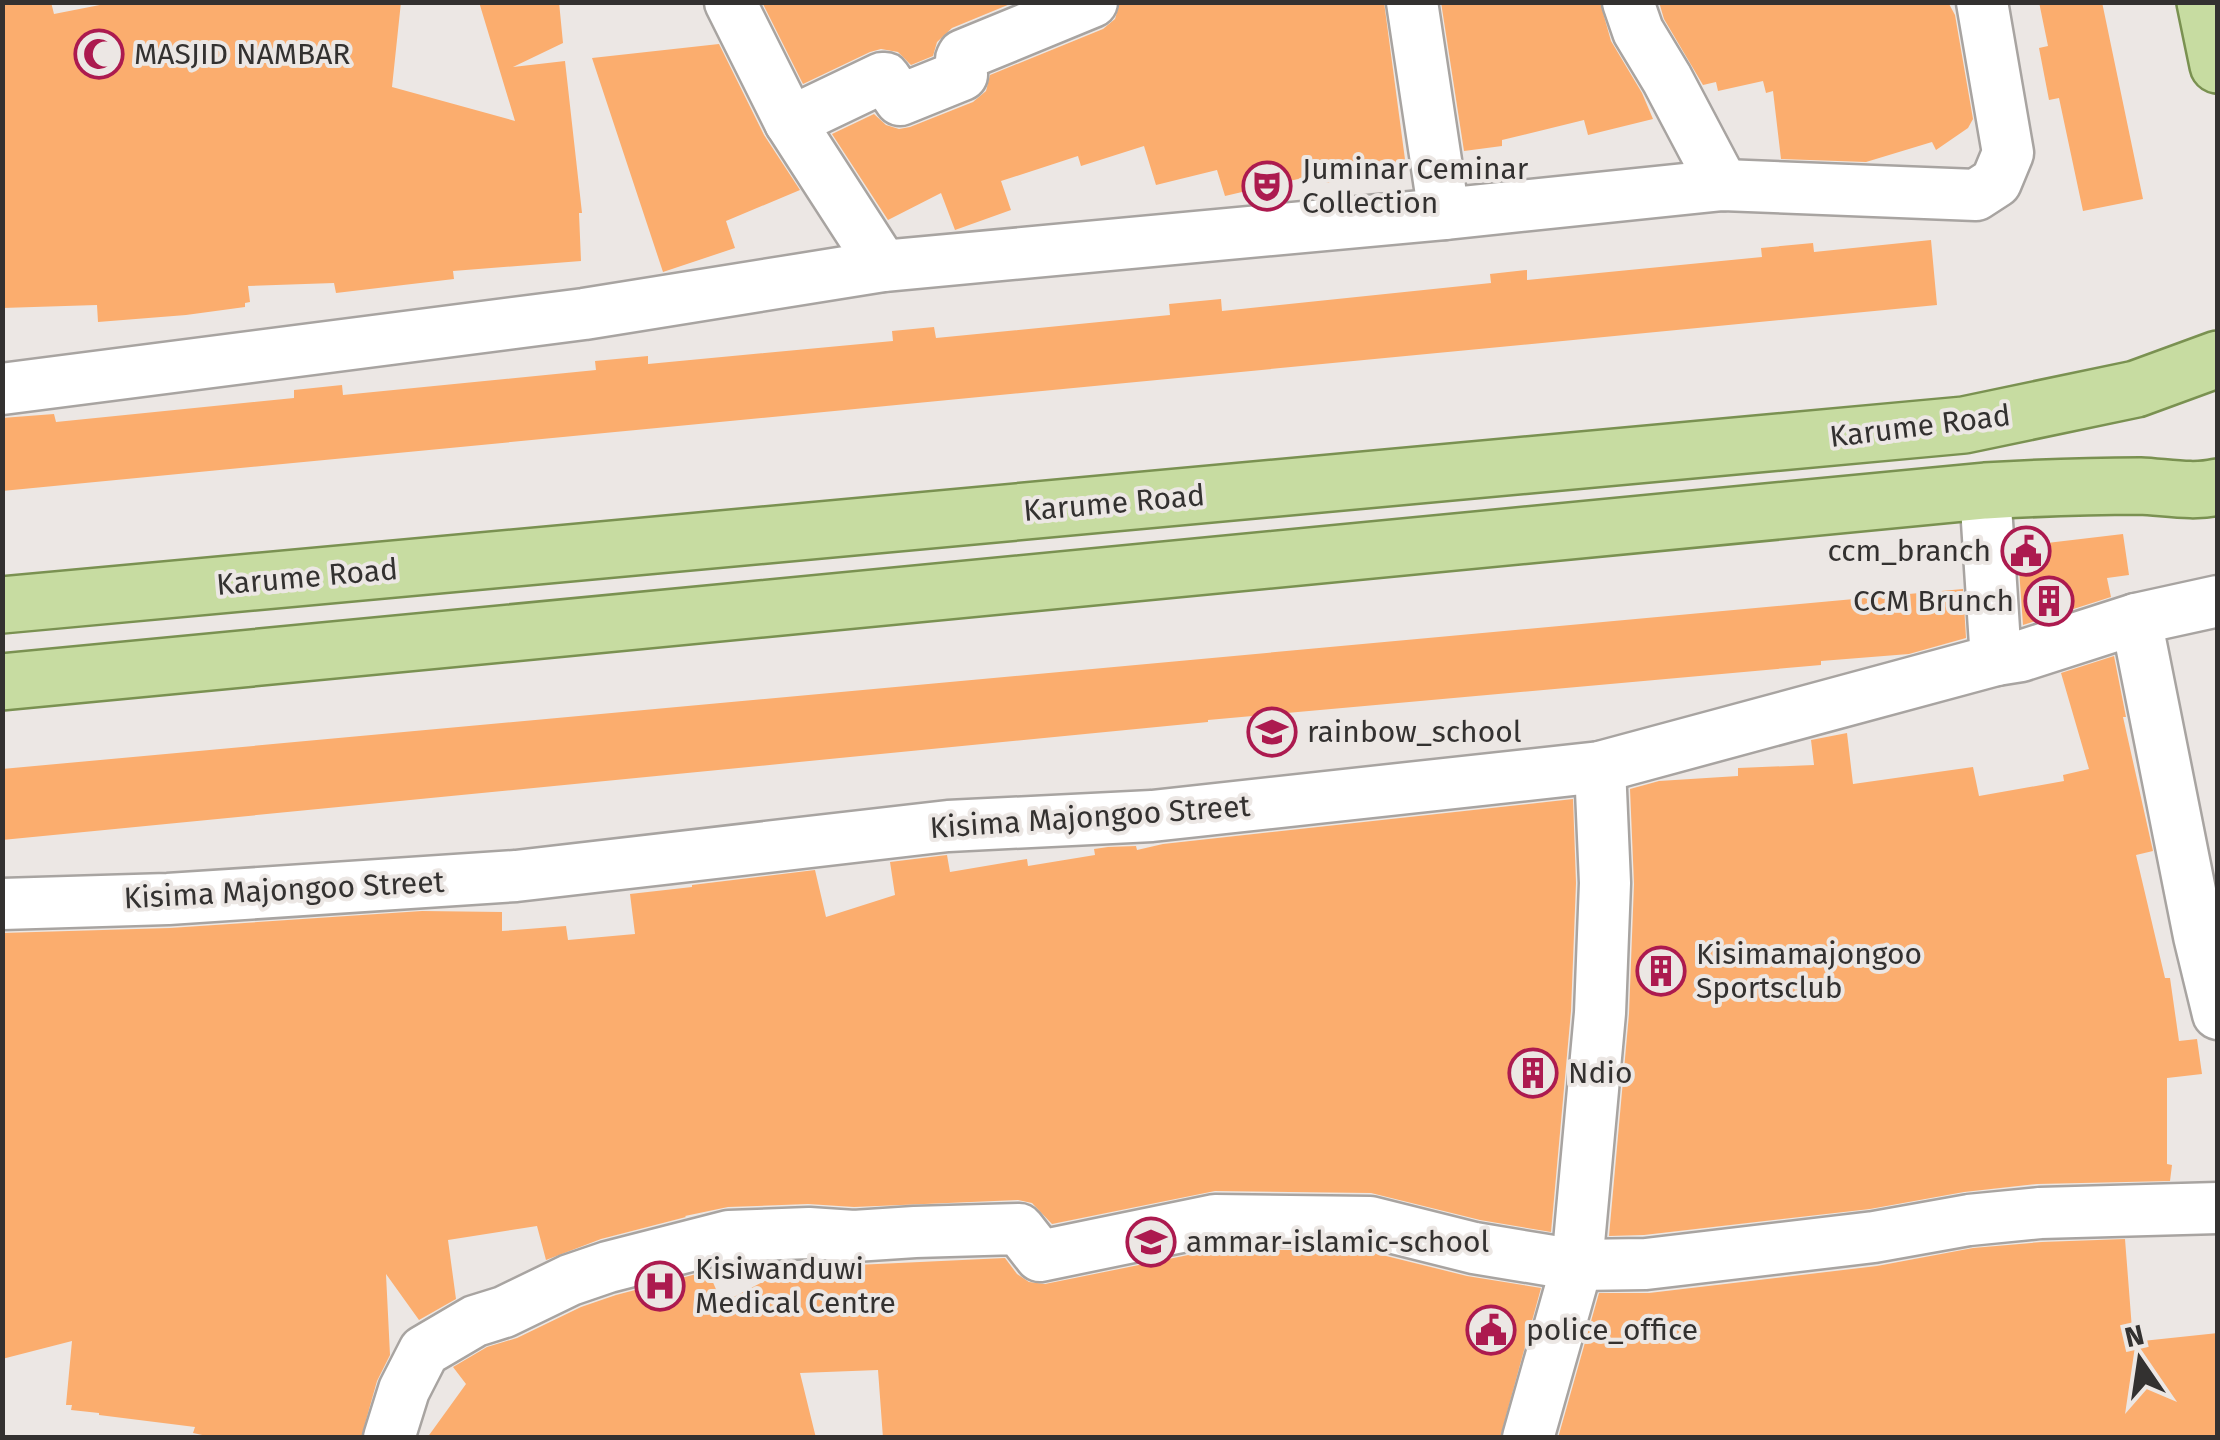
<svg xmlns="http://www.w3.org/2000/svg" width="2220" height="1440" font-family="'Fira Sans',sans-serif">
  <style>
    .building { fill: #fbad6e }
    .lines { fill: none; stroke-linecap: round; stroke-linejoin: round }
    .street-casing { stroke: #a8a4a1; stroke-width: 55 }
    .primary-casing { stroke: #7a9151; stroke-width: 60 }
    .street { stroke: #fff; stroke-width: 50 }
    .primary { stroke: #c7dca1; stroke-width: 55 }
    .labels { text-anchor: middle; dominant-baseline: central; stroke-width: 8; stroke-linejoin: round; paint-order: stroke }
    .poi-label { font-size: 30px; fill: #333130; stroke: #ece7e4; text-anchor: start }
    .street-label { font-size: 30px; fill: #333130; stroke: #ece7e4 }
  </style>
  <rect width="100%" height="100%" fill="#ece7e4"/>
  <g class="building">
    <path d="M2,2H51L54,14L115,2H401L392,87L515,121L479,2H559L563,43L513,67L565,61L582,213H579L581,261L453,271L454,279L336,293L334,283L248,286L250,302L245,303V307L186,315L98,322L97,305L2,308Z"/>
    <path d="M762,2H1015L952,28L937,42L933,56L911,65L898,52L881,49L870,52L803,84Z"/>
    <path d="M1120,2H1384L1406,167L1326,183L1324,173L1225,196L1217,170L1156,185L1144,146L1081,166L1078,156L1001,181L1011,210L955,230L941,193L888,220L832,134L874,114L886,125L899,129L910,127L973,102L986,91L990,75L1103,29L1115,19Z"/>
    <path d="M1441,2H1600L1611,41L1642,93L1653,119L1588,135L1584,120L1502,140V146L1464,151Z"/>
    <path d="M1659,2H1948L1955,15L1973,119L1968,128L1936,150L1932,142L1866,162L1781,159L1773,91L1766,93L1763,81L1718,91L1716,82L1703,85L1664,19Z"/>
    <path d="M2039,2H2102L2143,199L2083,211L2059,98L2049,100L2039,48L2048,46Z"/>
    <path d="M719,44L764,135L800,190L726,221L735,248L663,272L592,58Z"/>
    <path d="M1931,240L1937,305L2,491V418L54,414L56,422L294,398V390L342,385L343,395L596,370L595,361L648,356V364L893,341L892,331L934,327L936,338L1170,315L1169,304L1221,299L1222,311L1491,283L1490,274L1527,270V280L1762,257L1761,248L1813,243L1814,252Z"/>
    <path d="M2123,534L2129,575L2107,578L2111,597L2023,625L2018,555L2048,551L2047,543Z"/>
    <path d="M1963,589L1966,638L1909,654L1821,661V665L1208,720V722L2,840V769Z"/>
    <path d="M2114,656L2126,717H2123L2153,851L2136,855L2165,978H2170L2179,1041L2197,1039L2202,1074L2167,1078V1164L2172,1165L2170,1181L2037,1184L1964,1192L1870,1209L1644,1235L1609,1236L1629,1014L1634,884L1630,789L1659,781L1738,776V768L1814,765L1811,740L1847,733L1853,784L1973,767L1979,796L2064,781L2063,775L2089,769L2061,673Z"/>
    <path d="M1573,799L1576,883L1571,1011L1551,1232L1480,1220L1371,1193L1215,1191L1052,1224L1032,1203L1018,1200L854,1207L808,1204L728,1207L685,1216L686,1217L601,1239L546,1260L537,1226L448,1240L456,1299L419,1320L386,1274L390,1355L377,1381L361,1438H216L193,1433L195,1427L99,1415V1413L71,1410L72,1405H66L72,1341L2,1359V933L170,928L422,911L502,912V931L566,926L568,940L635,934L630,894L692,887V885L815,870L826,917L895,895L890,862L947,855L950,872L1027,859L1028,866L1095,855L1094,849L1108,847L1136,846L1137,850L1163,844Z"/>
    <path d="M2125,1239L2133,1342L2218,1333V1438H1558L1599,1293H1649L1877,1266L1973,1248L2042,1242Z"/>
    <path d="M1218,1249L1366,1251L1467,1276L1541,1288L1500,1438H883L878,1370L800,1373L816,1438H427L466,1384L453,1367L487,1347L517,1338L581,1307L616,1295L708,1271L722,1303L801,1262L856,1265L1005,1258L1017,1274L1029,1282L1045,1284Z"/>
  </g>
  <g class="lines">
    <g class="street-casing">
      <g id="street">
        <path d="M730,2L790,122L883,266"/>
        <path d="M1412,2L1444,214"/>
        <path d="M1628,2L1638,31L1667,79L1723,185"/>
        <path d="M790,122L882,78H885L900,100L962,75L961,59L963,55L1092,2"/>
        <path d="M2,389L584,314L883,266L1444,214L1723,185L1976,195L1996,182L2008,153L1982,2"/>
        <path d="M2136,619L2199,936L2218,1014"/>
        <path d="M1996,660L2021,656L2136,619L2218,601"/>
        <path d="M2,904L168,899L516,876L948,826L1152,816L1600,767L1996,660L1985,491"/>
        <path d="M389,1438L404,1390L424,1351L475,1321L504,1312L570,1280L608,1267L729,1236L809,1233L854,1236L915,1232L1019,1229L1040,1256L1215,1220L1370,1222L1474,1248L1577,1265L1646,1264L1874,1237L1969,1220L2040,1213L2218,1208"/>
        <path d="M1528,1438L1577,1265L1600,1013L1605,883L1600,767"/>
      </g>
    </g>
    <g class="primary-casing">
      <g id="primary">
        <path d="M2205,2L2218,65"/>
        <path d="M2,605L1964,425L2136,389L2218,359"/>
        <path d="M2,682L1985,491C2037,488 2088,486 2140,486C2165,487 2193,493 2218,487"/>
      </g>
    </g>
    <use href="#street" class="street"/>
    <use href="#primary" class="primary"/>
  </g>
  <defs>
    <g id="mosque-ring" transform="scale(2.5)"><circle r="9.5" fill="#ece7e4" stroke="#ac1a4f" stroke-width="1.5"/><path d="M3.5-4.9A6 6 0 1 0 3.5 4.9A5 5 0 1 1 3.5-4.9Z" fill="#ac1a4f"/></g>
    <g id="theatre-ring" transform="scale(2.5)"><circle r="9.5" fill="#ece7e4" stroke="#ac1a4f" stroke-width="1.5"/><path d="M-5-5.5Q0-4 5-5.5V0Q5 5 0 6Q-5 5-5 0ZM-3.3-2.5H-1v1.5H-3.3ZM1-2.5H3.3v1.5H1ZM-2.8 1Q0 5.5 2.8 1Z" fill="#ac1a4f"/></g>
    <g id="civic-ring" transform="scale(2.5)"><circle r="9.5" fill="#ece7e4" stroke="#ac1a4f" stroke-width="1.5"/><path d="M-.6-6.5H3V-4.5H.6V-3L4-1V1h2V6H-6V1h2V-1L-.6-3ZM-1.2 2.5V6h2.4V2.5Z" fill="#ac1a4f"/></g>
    <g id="building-ring" transform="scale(2.5)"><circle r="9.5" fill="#ece7e4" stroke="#ac1a4f" stroke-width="1.5"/><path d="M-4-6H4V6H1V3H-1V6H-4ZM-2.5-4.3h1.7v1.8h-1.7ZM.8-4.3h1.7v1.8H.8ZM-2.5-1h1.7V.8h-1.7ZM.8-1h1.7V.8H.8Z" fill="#ac1a4f"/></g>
    <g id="school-ring" transform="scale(2.5)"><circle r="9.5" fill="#ece7e4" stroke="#ac1a4f" stroke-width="1.5"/><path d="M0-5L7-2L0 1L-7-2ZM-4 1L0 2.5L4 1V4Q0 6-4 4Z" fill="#ac1a4f"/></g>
    <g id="hospital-ring" transform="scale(2.5)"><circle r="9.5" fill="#ece7e4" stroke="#ac1a4f" stroke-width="1.5"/><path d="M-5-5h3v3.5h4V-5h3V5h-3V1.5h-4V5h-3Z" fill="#ac1a4f"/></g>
  </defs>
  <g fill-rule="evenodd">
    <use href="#mosque-ring" x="99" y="54"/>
    <use href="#theatre-ring" x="1267" y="186"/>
    <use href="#civic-ring" x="2026" y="551"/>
    <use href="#building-ring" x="2049" y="601"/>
    <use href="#school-ring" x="1272" y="732"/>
    <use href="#building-ring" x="1661" y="971"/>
    <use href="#building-ring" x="1533" y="1073"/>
    <use href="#school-ring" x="1151" y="1242"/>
    <use href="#hospital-ring" x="660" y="1286"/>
    <use href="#civic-ring" x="1491" y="1330"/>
  </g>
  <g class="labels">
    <g class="poi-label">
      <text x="134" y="54">MASJID NAMBAR</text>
      <text x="1302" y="169">Juminar Ceminar<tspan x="1302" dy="34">Collection</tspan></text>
      <text x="1991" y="551" text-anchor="end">ccm_branch</text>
      <text x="2014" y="601" text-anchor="end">CCM Brunch</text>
      <text x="1307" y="732">rainbow_school</text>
      <text x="1696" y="954">Kisimamajongoo<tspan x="1696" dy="34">Sportsclub</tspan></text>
      <text x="1568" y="1073">Ndio</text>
      <text x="1186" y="1242">ammar-islamic-school</text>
      <text x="695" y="1269">Kisiwanduwi<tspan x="695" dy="34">Medical Centre</tspan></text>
      <text x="1526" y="1330">police_office</text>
    </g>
    <g class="street-label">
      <text transform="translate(1920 426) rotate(-7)">Karume Road</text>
      <text transform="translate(1114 503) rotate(-5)">Karume Road</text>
      <text transform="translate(307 577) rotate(-5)">Karume Road</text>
      <text transform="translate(1090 817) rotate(-4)">Kisima Majongoo Street</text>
      <text transform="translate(284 890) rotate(-3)">Kisima Majongoo Street</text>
    </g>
  </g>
  <rect width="2220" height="1440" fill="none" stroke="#333130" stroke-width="10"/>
  <g transform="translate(2140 1360) rotate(347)" stroke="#ece7e4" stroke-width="8" paint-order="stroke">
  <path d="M0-8L18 38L0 25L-18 38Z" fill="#333130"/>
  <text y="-15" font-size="28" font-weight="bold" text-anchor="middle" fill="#333130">N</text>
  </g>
</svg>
